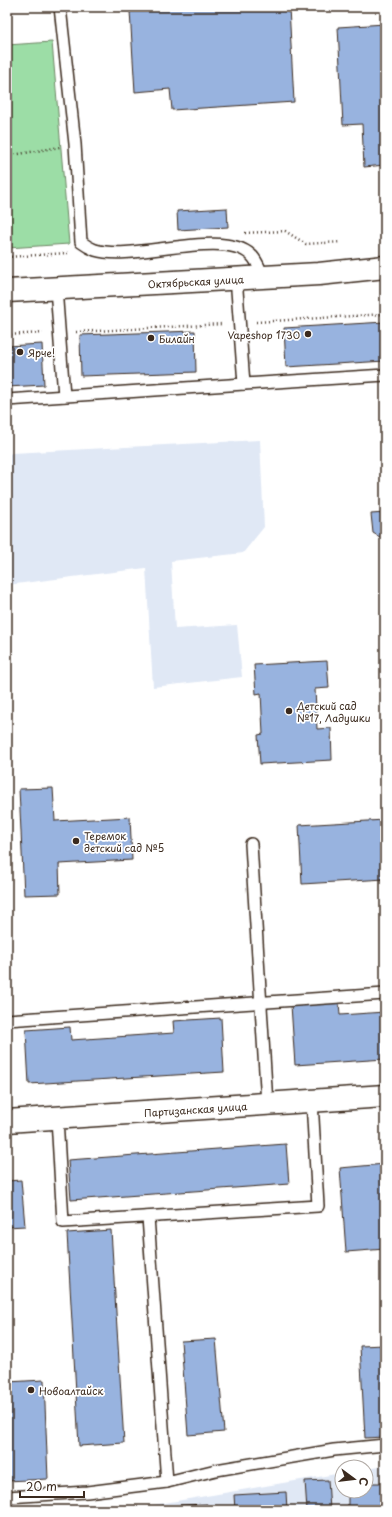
<svg xmlns="http://www.w3.org/2000/svg" width="392" height="1517" font-family="'Playpen Sans',sans-serif">
  <style>
    .built { fill: #e0e8f5 }
    .green { fill: #9cdda6; stroke: #6c8462 }
    .building { fill: #98b3df; stroke: #3b2a1e }
    .lines { fill: none; stroke-linecap: round; stroke-linejoin: round }
    .service-casing { stroke: #3b2a1e; stroke-width: 14 }
    .tertiary-casing { stroke: #3b2a1e; stroke-width: 25 }
    .path { stroke: #3b2a1e; stroke-width: 2.5; stroke-dasharray: 1 3; stroke-linecap: butt }
    .service { stroke: #fff; stroke-width: 11 }
    .tertiary { stroke: #fff; stroke-width: 22 }
    .poi-dot { fill: #3b2a1e; stroke: #fff; stroke-width: 1.5 }
    .labels { text-anchor: middle; dominant-baseline: central; stroke-width: 3.5; stroke-linejoin: round; paint-order: stroke }
    .street-label { font-size: 10px; fill: #3b2a1e; stroke: #fff }
    .poi-label { font-size: 10px; fill: #3b2a1e; stroke: #fff; text-anchor: start }
  </style>
  <rect width="100%" height="100%" fill="#fff"/>
  <filter id="ink" filterUnits="userSpaceOnUse"><feTurbulence type="fractalNoise" baseFrequency=".025" numOctaves="2"/><feDisplacementMap in="SourceGraphic" scale="8" xChannelSelector="R" yChannelSelector="G"/><feConvolveMatrix kernelMatrix="1 2 1 2 8 2 1 2 1" color-interpolation-filters="sRGB"/></filter>
  <g filter="url(#ink)">
    <g class="built">
      <path d="M260,440L264,527L243,553L171,561L175,629L237,625L242,677L153,687L146,568L7,585V455L12,453Z"/>
      <path d="M385,1466V1510H135V1508L342,1473V1491H366V1469Z"/>
    </g>
    <path class="green" d="M52,42L69,244L7,248V45Z"/>
    <g class="building">
      <path d="M190,7H289L294,102L172,110L170,89L135,92L130,11Z"/>
      <path d="M385,24V165L364,167L362,124L343,125L338,27Z"/>
      <path d="M227,208L228,227L178,230L177,211Z"/>
      <path d="M385,322V361L286,367L284,328Z"/>
      <path d="M195,331L196,372L81,376L80,335Z"/>
      <path d="M42,344L44,385L7,387V346Z"/>
      <path d="M385,513V540L373,533L371,514Z"/>
      <path d="M327,661L329,688L315,689L317,729L331,728L332,760L260,764L258,735L263,734L261,693L256,694L254,665Z"/>
      <path d="M53,788L55,821L130,817L132,860L59,864L60,894L24,895L19,789Z"/>
      <path d="M385,820V879L302,884L299,825Z"/>
      <path d="M339,1002L340,1015L385,1012V1059L295,1065L291,1005Z"/>
      <path d="M221,1018L224,1072L29,1084L26,1030L70,1027L71,1040L174,1033L173,1021Z"/>
      <path d="M286,1144L289,1184L71,1200L68,1160Z"/>
      <path d="M385,1164V1249L346,1252L340,1168Z"/>
      <path d="M21,1180L25,1226L7,1227V1181Z"/>
      <path d="M111,1230L124,1443L79,1446L67,1233Z"/>
      <path d="M216,1339L224,1432L188,1435L181,1341Z"/>
      <path d="M385,1345V1437L365,1438L360,1346Z"/>
      <path d="M44,1380L48,1479L7,1481V1382Z"/>
      <path d="M328,1480L330,1510H307L305,1481Z"/>
      <path d="M366,1483H385V1510H348V1491H366Z"/>
      <path d="M286,1492L287,1510H235L234,1495Z"/>
      <path d="M207,1504V1510H163L162,1506Z"/>
    </g>
    <g class="lines">
      <g class="service-casing">
        <g id="service">
          <path d="M60,7L75,144L81,242C85,245 90,248 95,250C134,262 222,228 251,255C257,260 260,270 263,276"/>
          <path d="M56,288L64,396"/>
          <path d="M244,384L385,375"/>
          <path d="M7,400L244,384L236,277"/>
          <path d="M251,844L267,1104"/>
          <path d="M7,1020L385,994"/>
          <path d="M57,1118L63,1222L318,1206L312,1101"/>
          <path d="M148,1217L167,1482"/>
          <path d="M7,1497L87,1492L167,1482L216,1470L334,1450L385,1445"/>
        </g>
      </g>
      <g class="tertiary-casing">
        <g id="tertiary">
          <path id="s1" d="M7,291L319,274L385,267"/>
          <path id="s2" d="M7,1121L385,1096"/>
        </g>
      </g>
      <g class="path">
        <path d="M7,156L60,147"/>
        <path d="M245,233L285,231L306,244L341,242"/>
        <path d="M7,257L68,253"/>
        <path d="M256,322L385,314"/>
        <path d="M76,332L223,324"/>
        <path d="M7,335L43,333"/>
      </g>
      <use href="#service" class="service"/>
      <use href="#tertiary" class="tertiary"/>
    </g>
  </g>
  <g class="poi-dot">
    <circle cx="308" cy="334" r="4"/>
    <circle cx="151" cy="338" r="4"/>
    <circle cx="20" cy="352" r="4"/>
    <circle cx="289" cy="711" r="4"/>
    <circle cx="76" cy="841" r="4"/>
    <circle cx="31" cy="1390" r="4"/>
  </g>
  <g class="labels">
    <g class="street-label">
      <text stroke="none"><textPath href="#s1" startOffset="189">Октябрьская улица</textPath></text>
      <text stroke="none"><textPath href="#s2" startOffset="189">Партизанская улица</textPath></text>
    </g>
    <g class="poi-label">
      <text x="300" y="334" text-anchor="end">Vapeshop 1730</text>
      <text x="159" y="338">Билайн</text>
      <text x="28" y="352">Ярче!</text>
      <text x="297" y="705">Детский сад<tspan x="297" dy="12">№17, Ладушки</tspan></text>
      <text x="84" y="835">Теремок<tspan x="84" dy="12">детский сад №5</tspan></text>
      <text x="39" y="1390">Новоалтайск</text>
    </g>
  </g>
  <rect width="392" height="1517" fill="none" stroke="#fff" stroke-width="24"/>
  <rect x="12" y="12" width="368" height="1493" fill="none" stroke="#3b2a1e" stroke-width="1.5" filter="url(#ink)"/>
  <g transform="translate(354 1479) rotate(105)"><circle r="19" fill="#ffffff" stroke="#b1aaa5"/>
  <path d="M0-3L7 15L0 10L-7 15Z" fill="#3b2a1e"/>
  <text y="-6" font-size="11" font-weight="bold" text-anchor="middle" fill="#3b2a1e">С</text>
  </g>
  <path d="M20 1491v6h64v-6" fill="none" stroke="#3b2a1e" stroke-width="2"/>
  <text x="26" y="1491" font-size="12" fill="#3b2a1e" stroke="#ffffff" stroke-width="3" paint-order="stroke">20 m</text>
</svg>
